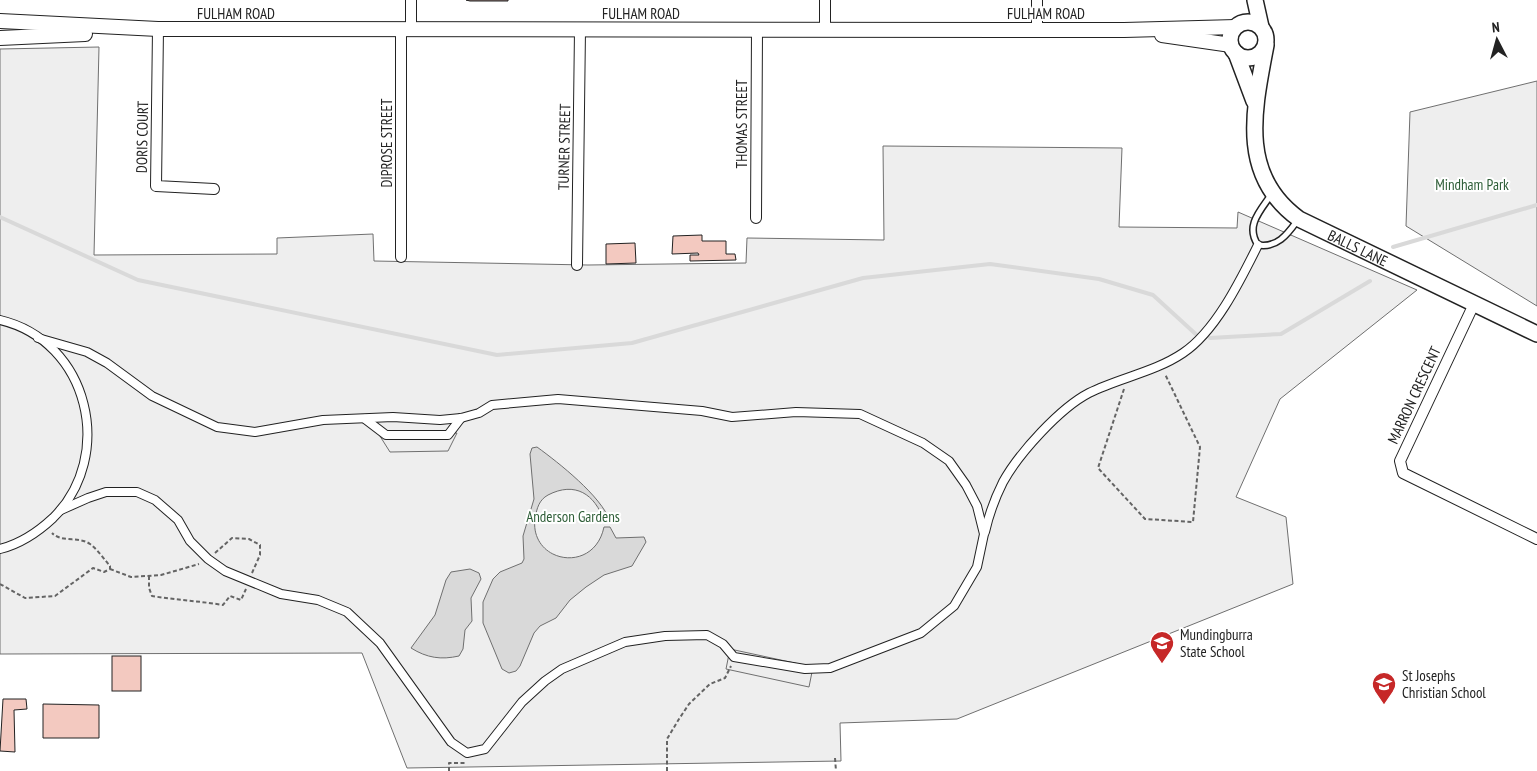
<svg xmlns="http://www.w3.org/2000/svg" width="1537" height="771" font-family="'PT Sans Narrow',sans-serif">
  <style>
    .green { fill: #eee; stroke: #6f6f6f }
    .parking { fill: #ededed; stroke: #6f6f6f }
    .water { fill: #d9d9d9; stroke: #6f6f6f }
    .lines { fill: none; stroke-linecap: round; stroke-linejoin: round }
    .stream { stroke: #d9d9d9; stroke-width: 4 }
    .building { fill: #f3c9c0; stroke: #222 }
    .service-casing { stroke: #222; stroke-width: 8 }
    .pedestrian-casing { stroke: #222; stroke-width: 10 }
    .minor-casing { stroke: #222; stroke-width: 12 }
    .tertiary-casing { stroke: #222; stroke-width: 16 }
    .secondary-casing { stroke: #222; stroke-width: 18 }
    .path { stroke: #646464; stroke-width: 2; stroke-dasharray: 4 2.5; stroke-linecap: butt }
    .service { stroke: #fff; stroke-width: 5 }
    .pedestrian { stroke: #fff; stroke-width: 8 }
    .minor { stroke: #fff; stroke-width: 10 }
    .tertiary { stroke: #fff; stroke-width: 14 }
    .secondary { stroke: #fff; stroke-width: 15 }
    .labels { text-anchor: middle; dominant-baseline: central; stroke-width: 4; stroke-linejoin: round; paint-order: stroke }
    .street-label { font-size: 15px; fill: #222; stroke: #fff }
    .park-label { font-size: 15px; fill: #2f5e38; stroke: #fff }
    .poi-label { font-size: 15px; fill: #222; stroke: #fff; text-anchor: start }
  </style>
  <rect width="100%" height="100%" fill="#fff"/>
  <g class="green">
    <path d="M99,47L94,255L277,254V238L373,234L374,261L588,265L746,263L747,238L884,240L883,146L1122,148L1119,227L1237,228L1238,212L1417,290L1280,399L1236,497L1286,517L1293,584L957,719L840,723L841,761L407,768L362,653L0,654V49Z"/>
    <path d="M1537,81V306L1406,226L1410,112Z"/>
  </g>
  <g class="parking">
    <path d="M378,433H457L448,451L390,452Z"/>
    <path d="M730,649L813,667L809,687L726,669Z"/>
  </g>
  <g class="water">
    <path d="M537,447C559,463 601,496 610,521H604C595,494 575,481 548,495C539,500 537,508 535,518C529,563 594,575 604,527H610L616,538L644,537L646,542L632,566L604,575L586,587L570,600L556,618L540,626L534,633L520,666L516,671L509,673L502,669L483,623V602L493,579L500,572L522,563L524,559L523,536L534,499L530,454L532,448Z"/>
    <path d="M470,569L479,573L481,579L471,598L472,621L465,630L463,649L459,656C441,660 427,658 411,648L435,615L446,580L451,572Z"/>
  </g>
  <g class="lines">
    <g class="stream">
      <path d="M0,217L138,280L497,355L632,343L863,278L990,264L1099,279L1153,295L1200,338"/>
      <path d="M1393,247L1537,205"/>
      <path d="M1210,338L1281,334L1370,281"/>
    </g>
  </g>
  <g class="building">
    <path d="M466,0H508V1H470Z"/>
    <path d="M702,235V241H726V254H735L736,260L690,261V255H699L698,253L672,254L673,236Z"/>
    <path d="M635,243L636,263L606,264V244Z"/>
    <rect x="112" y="656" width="29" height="35"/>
    <path d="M3,699H26L27,709L14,710L15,752L0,751Z"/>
    <path d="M43,704L99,705V738H43Z"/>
  </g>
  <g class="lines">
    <g class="service-casing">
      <path id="service" d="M1271,195C1260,211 1245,226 1258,245C1277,248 1287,235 1297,221"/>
    </g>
    <g class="pedestrian-casing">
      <g id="pedestrian">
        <path d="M0,320C89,341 116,456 53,518C38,532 20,544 0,549"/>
        <path d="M38,338L87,352L107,363L152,396L217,427L255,432L323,420L393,417L440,420L461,418L479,413L492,405L558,399L702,411L732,417L796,412L860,414L923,443L949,461L966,485L977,506L984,534L977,567L954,606L921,633L830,668L805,669L734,657L723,644L707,635L665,636L625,642L562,669L545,681L522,702L485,749L467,753L451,742L380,643L347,612L318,600L281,594L225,571L208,559L190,541L178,520L155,500L137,492H106L88,498L61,510"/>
        <path d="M365,419L386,435H448L461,418"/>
        <path d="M985,532C989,514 995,498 1003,482C1019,453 1060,408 1089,393C1119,378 1155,372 1183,353C1216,331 1241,279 1258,245"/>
      </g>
    </g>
    <g class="minor-casing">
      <g id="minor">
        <path d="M158,29L156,186L214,189"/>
        <path d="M825,29V0"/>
        <path d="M401,30V257"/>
        <path d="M411,30V0"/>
        <path d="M1037,30V0"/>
        <path d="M756,218L757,30"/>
        <path d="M577,265L580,30"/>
        <path d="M1474,304L1400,461L1403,473L1537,539"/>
      </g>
    </g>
    <g class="tertiary-casing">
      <g id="tertiary">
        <path d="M0,21L158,29L1124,30L1236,27"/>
        <path d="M1162,35L1231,45"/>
        <path d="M0,38L85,34"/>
      </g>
    </g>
    <g class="secondary-casing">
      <g id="secondary">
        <path d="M1255,0L1261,27"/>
        <circle cx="1248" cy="40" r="18"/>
        <path id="s1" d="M1266,45C1254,109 1238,175 1299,219L1537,334"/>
        <path d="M1236,53L1254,101"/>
      </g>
    </g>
    <g class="path">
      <path d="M1124,389L1098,468L1145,519L1193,522L1200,447L1165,374"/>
      <path d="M215,553L232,538L249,539L260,545V555L252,573"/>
      <path d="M110,569L131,577L161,575L199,564"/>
      <path d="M149,576V588L152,596C176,600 199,601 223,605L230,596L241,600L246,589"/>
      <path d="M0,584L25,598L55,596L93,568L104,572L110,569V566C104,559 98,550 90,544C79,536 62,543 52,533"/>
      <path d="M835,758L836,771"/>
      <path d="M449,771V763H466"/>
      <path d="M667,771V739L679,719L689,704L710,684L725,678L731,666"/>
    </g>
    <use href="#service" class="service"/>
    <use href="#pedestrian" class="pedestrian"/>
    <use href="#minor" class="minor"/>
    <use href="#tertiary" class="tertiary"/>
    <use href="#secondary" class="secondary"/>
  </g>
  <defs>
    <g id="school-pin" transform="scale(1.25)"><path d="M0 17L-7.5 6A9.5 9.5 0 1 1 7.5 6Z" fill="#c62828" stroke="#fff"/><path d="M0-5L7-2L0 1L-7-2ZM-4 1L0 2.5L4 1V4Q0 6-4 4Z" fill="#fff"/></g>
  </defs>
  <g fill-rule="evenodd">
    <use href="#school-pin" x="1162" y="643"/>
    <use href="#school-pin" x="1384" y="684"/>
  </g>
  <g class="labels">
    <g class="street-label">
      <text x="236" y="13">FULHAM ROAD</text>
      <text x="641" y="13">FULHAM ROAD</text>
      <text x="1046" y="13">FULHAM ROAD</text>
      <text transform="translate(741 124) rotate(-90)">THOMAS STREET</text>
      <text transform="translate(142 137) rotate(-89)">DORIS COURT</text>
      <text transform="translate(386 143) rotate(-90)">DIPROSE STREET</text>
      <text transform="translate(564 147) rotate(-89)">TURNER STREET</text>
      <text stroke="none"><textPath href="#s1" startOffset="255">BALLS LANE</textPath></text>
      <text transform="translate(1414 395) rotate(-65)">MARRON CRESCENT</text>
    </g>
    <g class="park-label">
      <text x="1472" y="184">Mindham Park</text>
      <text x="573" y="516">Anderson Gardens</text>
    </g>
    <g class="poi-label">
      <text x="1180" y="634">Mundingburra<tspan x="1180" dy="17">State School</tspan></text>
      <text x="1402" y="675">St Josephs<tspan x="1402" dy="17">Christian School</tspan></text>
    </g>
  </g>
  <g transform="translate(1497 40) rotate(354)" stroke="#ffffff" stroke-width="4" paint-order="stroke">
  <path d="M0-4L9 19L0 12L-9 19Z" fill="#222222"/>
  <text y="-8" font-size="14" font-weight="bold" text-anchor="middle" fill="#222222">N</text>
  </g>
</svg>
